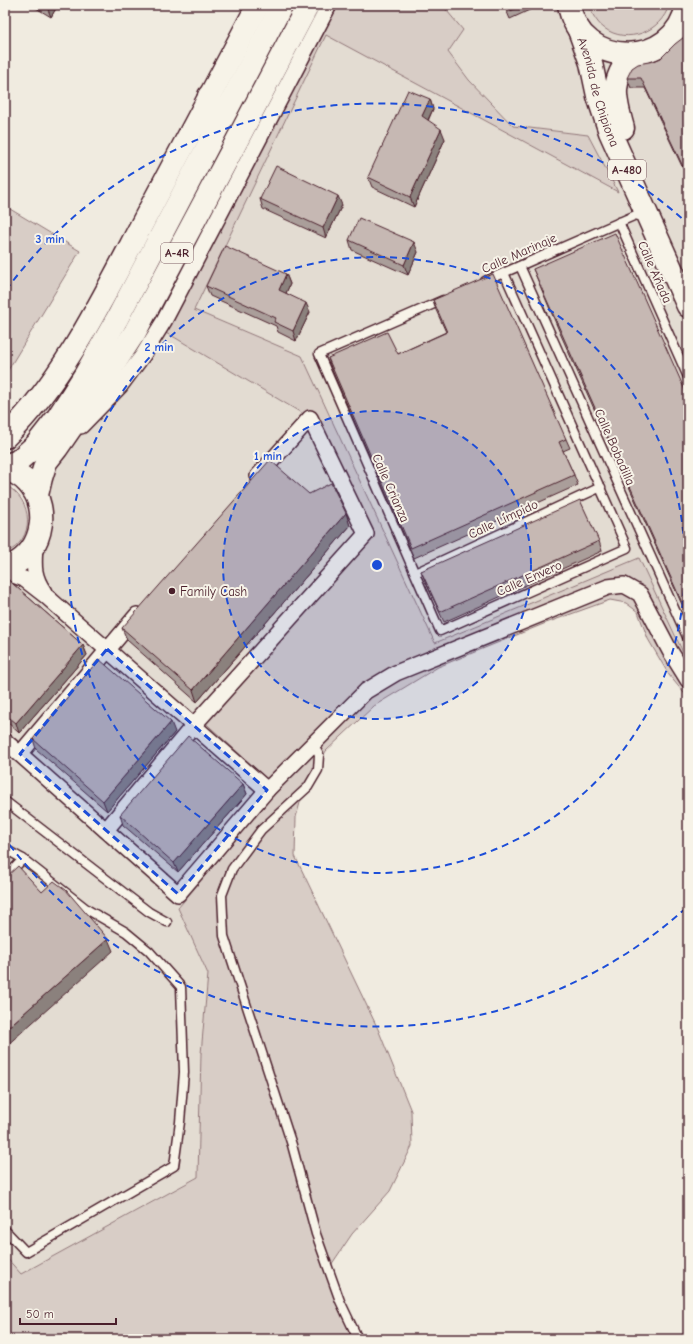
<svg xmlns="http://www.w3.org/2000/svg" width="693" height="1344" font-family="'Comic Neue',sans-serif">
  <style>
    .built { fill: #e3dcd2 }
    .green { fill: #d8cdc6; stroke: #917678 }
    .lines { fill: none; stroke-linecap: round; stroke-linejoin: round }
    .lane-casing { stroke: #4a1f2b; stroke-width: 11 }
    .street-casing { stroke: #4a1f2b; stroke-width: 18 }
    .secondary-casing { stroke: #4a1f2b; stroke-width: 25 }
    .primary-casing { stroke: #4a1f2b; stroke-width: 25 }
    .lane { stroke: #f7f3e8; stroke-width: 8 }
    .street { stroke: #f7f3e8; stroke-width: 15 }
    .secondary { stroke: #f7f3e8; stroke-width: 22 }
    .primary { stroke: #f7f3e8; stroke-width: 22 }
    .wall { fill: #aa9e9a; stroke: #4a1f2b }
    .shaded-wall { fill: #8b817d; stroke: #4a1f2b }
    .building { fill: #c6b8b3; stroke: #4a1f2b }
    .marked { fill: #1d4ed8; fill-opacity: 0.2; stroke: #1d4ed8; stroke-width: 3; stroke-dasharray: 8 5; stroke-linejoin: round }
    .ring { fill: none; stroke: #1d4ed8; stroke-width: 2; stroke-dasharray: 7 5 }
    .poi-dot { fill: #4a1f2b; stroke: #f7f3e8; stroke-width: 1.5 }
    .labels { text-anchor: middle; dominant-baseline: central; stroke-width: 4; stroke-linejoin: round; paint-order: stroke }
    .shield { fill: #f7f3e8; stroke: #7e5f64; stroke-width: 1 }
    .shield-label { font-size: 12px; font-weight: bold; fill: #4a1f2b }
    .street-label { font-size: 13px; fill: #4a1f2b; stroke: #f7f3e8 }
    .poi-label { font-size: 13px; fill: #4a1f2b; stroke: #f7f3e8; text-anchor: start }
    .centre { fill: #1d4ed8; stroke: #f7f3e8; stroke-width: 2 }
    .ring-label { font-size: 12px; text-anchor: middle; font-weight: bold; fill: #1d4ed8; stroke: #f7f3e8; stroke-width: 4; stroke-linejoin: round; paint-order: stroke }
  </style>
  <rect width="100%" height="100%" fill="#f0ebe0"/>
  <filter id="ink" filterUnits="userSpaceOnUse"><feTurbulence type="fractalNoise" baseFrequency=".025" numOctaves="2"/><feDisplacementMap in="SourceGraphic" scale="8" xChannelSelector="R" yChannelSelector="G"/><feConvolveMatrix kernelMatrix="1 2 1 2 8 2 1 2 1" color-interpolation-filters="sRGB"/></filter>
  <g filter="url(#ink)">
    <g class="built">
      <path d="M442,5H688V661L639,559L435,643L302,356L194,310L326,34L617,192L588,135L513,126L469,80L448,52L463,30Z"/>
      <path d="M148,325L174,337L310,418L366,534L201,718L278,789L178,908L208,974L201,1054L198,1177L21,1274L5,1256V571L23,568L45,582L39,561L52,478Z"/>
    </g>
    <g class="green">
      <path d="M316,5H442L463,30L448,52L469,80L513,126L588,135L618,192L326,35L194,310L302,356L435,643L639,558L688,663V698L669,675L648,639L638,612L626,603L610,600L546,623L438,667L374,706L326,751L303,792L296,817L295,856L378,1029L411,1111L412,1146L390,1191L352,1234L327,1271L354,1339H5V1256L21,1274L198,1177L201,1054L208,974L178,908L278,789L200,718L366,534L310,418L174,337L148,325Z"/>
      <path d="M588,5H669C661,32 627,45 604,28C596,22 592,13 588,5Z"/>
      <path d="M5,206L80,251L5,375Z"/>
      <path d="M5,485C34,499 36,541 5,553Z"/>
    </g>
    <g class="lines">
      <g class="lane-casing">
        <g id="lane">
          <path d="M619,222L688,377"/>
          <path d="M520,266L688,639"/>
          <path d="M485,281L645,211"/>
          <path d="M443,300L319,354L440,631L627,548L504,273"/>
          <path d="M415,573L601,487"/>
          <path d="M313,744L319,755L318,770L308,787L261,830L232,869L222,895L224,936L292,1145L316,1234L340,1301L358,1339"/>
          <path d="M5,801L149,912L167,922"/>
          <path d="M5,849L23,859L88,910L126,932L149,951L181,987L184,1072L180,1122L174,1166L26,1252L5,1230"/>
          <path d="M5,878L23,859"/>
        </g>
      </g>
      <g class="street-casing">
        <g id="street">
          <path d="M81,426L120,386L143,355L164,321L329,5"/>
          <path d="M35,545C34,564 32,575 44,592"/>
          <path d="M5,572L24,579L46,596L267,790"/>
          <path d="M5,741L178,894L267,790L366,691L396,673L608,587L624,585L640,594L670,651L688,680"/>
          <path d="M20,754L137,615"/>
          <path d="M106,830L193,726L366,534L310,418L258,476"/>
        </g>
      </g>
      <g class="secondary-casing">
        <path id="secondary" d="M5,437C64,380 104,296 142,224C180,151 219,78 258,5"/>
      </g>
      <g class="primary-casing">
        <g id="primary">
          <path d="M569,5C580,70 675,70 687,5"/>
          <path id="s1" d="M579,30L591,63L598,96L610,132L688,306"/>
          <path d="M209,96L213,135"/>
          <path d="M623,128C614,97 610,80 633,54"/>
          <path d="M5,466L18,461L36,445L58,417L85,375L118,317L282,5"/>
          <path d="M5,469C14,472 22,476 28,483C53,510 41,558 5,568"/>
          <path d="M37,495L41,478L46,462L57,448L99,387L135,332L231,152L308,5"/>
        </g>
      </g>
      <use href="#lane" class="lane"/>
      <use href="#street" class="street"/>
      <use href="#secondary" class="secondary"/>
      <use href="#primary" class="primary"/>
    </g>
    <g class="wall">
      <path d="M31,5H58L51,17Z"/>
      <path d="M504,5H535L536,7L510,19Z"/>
      <path d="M688,34V179L645,88H631L627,78L654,61L661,58Z"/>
      <path d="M430,99L433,109L428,121L445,139L414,207L372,187L368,177Z"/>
      <path d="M260,199L342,205L326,238L263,209Z"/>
      <path d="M349,240L418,252L408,275L352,250Z"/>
      <path d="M533,269L688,397V618L560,333Z"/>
      <path d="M286,274L290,284L286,293L310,312L296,341L278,332L276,326L210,296L206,286Z"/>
      <path d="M433,300L566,439L570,448L563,451L574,475L578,485L414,558L331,368L328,358L398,354L446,332L436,310Z"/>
      <path d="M309,494L346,513L350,526L197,702L127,640L122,628Z"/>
      <path d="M599,541L602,551L444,622L425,581L421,571Z"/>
      <path d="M5,577L83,645L87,655L19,733L5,720Z"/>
      <path d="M175,732L107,811L36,749L33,739Z"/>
      <path d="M243,784L247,794L178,872L123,825L120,815Z"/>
    </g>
    <g class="shaded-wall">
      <path d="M49,5H58L51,17L47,7Z"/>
      <path d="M430,99L433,109L425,126L422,116Z"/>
      <path d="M441,129L445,139L414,207L410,197Z"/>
      <path d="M338,196L342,205L326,238L323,228Z"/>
      <path d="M414,242L418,252L408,275L404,265Z"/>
      <path d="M286,274L290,284L283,300L279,290Z"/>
      <path d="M306,303L310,312L296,341L293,331Z"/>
      <path d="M346,513L350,526L197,702L193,690Z"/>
      <path d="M83,645L87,655L19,733L16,723Z"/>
      <path d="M171,722L175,732L107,811L103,801Z"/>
      <path d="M243,784L247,794L178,872L174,863Z"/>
      <path d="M108,939L113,951L5,1047V1030Z"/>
    </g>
    <g class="building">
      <path d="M43,5H49L47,7Z"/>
      <path d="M505,5H524L508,12Z"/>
      <path d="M688,34V177L641,78H627L632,68L638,64L654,61L661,58L675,44Z"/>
      <path d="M408,90L430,99L422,116L441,129L410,197L368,177Z"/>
      <path d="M276,166L338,196L323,228L260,199Z"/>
      <path d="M359,218L414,242L404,265L349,240Z"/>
      <path d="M615,233L688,397V616L557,323L533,269Z"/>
      <path d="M225,246L286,274L279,290L306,303L293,331L274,322L276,318L206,286Z"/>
      <path d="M493,274L566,439L559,442L574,475L411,548L328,358L387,332L398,354L447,332L433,300Z"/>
      <path d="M270,460L309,494L331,483L346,513L193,690L122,628Z"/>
      <path d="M580,500L599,541L440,612L421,571Z"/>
      <path d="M5,577L83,645L16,723L5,714Z"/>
      <path d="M99,659L171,722L103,801L33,739Z"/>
      <path d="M188,736L243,784L174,863L120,815Z"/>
      <path d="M18,866L42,892L54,881L66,890L108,939L5,1030V878Z"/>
    </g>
  </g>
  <path class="marked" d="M107,649L267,790L178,894L20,754Z"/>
  <circle cx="377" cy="565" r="154" fill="#1d4ed8" fill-opacity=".12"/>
  <g class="ring">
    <circle cx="377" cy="565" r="154"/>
    <circle cx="377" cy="565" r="308"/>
    <path d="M686 908A462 462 0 0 1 6 840M6 290A462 462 0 0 1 686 222"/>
  </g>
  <circle class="poi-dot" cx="172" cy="591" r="4"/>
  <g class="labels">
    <g class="shield">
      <rect x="608" y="160" width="38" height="20" rx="3"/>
      <rect x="161" y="243" width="32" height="20" rx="3"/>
    </g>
    <g class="shield-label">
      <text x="627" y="170">A-480</text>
      <text x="177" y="253">A-4R</text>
    </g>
    <g class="street-label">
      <text stroke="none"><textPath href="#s1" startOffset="65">Avenida de Chipiona</textPath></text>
      <text transform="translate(519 253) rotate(-24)">Calle Marinaje</text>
      <text transform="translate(655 272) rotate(66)">Calle Añada</text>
      <text transform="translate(615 447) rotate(66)">Calle Bobadilla</text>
      <text transform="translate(391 488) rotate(66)">Calle Crianza</text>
      <text transform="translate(503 519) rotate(-25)">Calle Límpido</text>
      <text transform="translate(529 578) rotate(-24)">Calle Envero</text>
    </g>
    <g class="poi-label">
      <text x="180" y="591">Family Cash</text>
    </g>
  </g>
  <circle cx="377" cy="565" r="6" class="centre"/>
  <g class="ring-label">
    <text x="50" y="243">3 min</text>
    <text x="159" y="351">2 min</text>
    <text x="268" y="460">1 min</text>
  </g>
  <rect width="693" height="1344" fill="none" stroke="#f7f3e8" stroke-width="20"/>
  <rect x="10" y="10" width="673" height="1324" fill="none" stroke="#4a1f2b" stroke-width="1.5" filter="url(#ink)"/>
  <path d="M20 1318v6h96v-6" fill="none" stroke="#4a1f2b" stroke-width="2"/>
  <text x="26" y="1318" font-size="12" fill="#4a1f2b" stroke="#f7f3e8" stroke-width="3" paint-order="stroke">50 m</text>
</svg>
